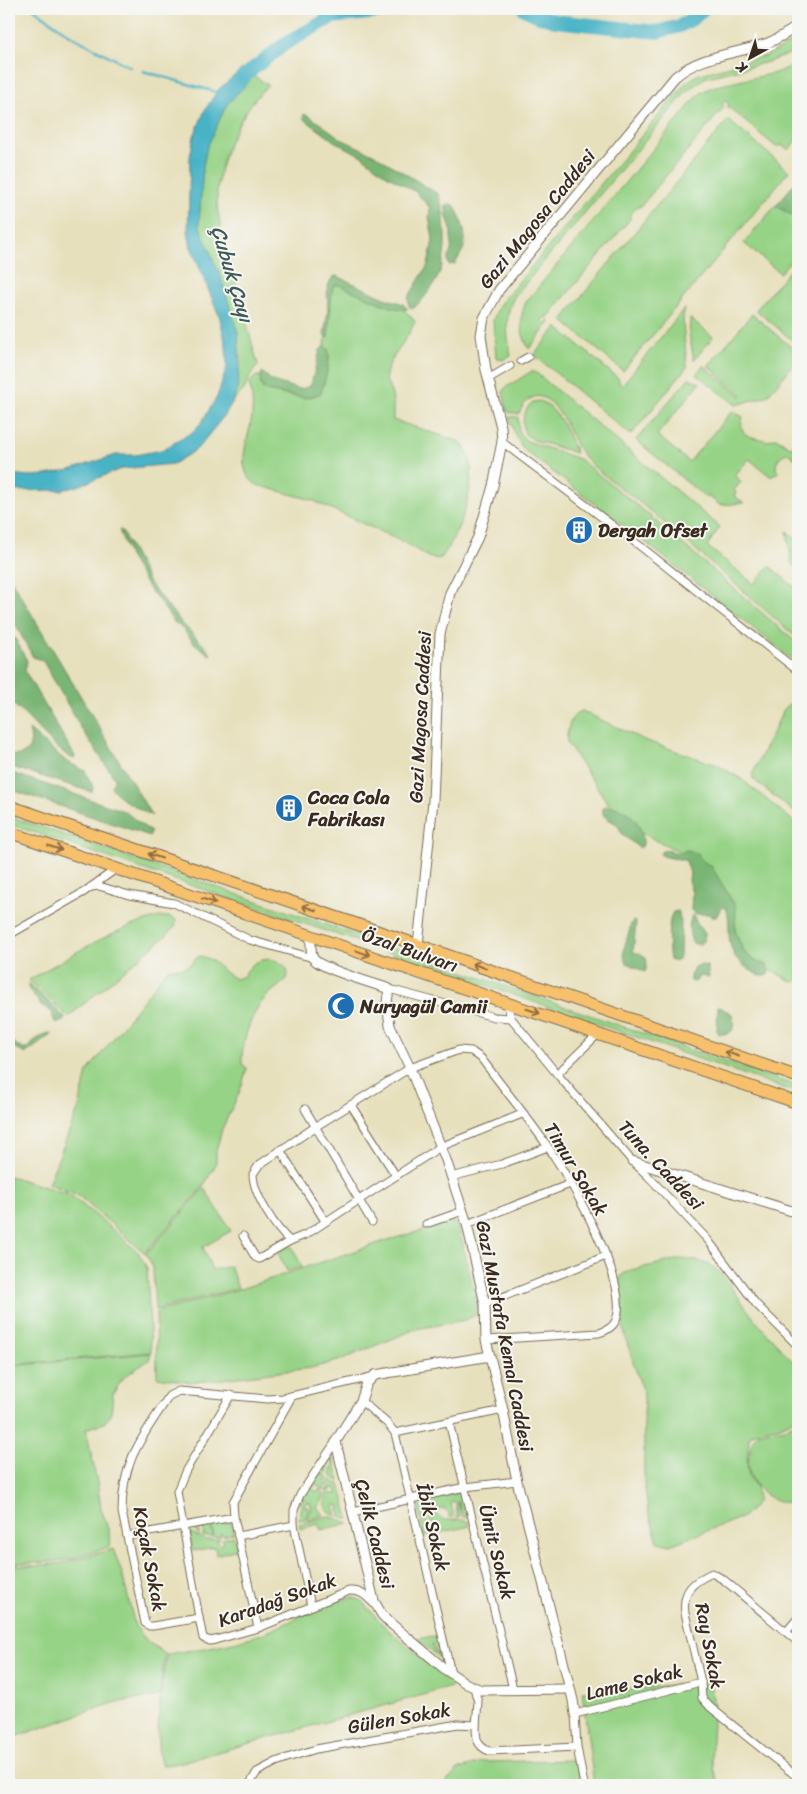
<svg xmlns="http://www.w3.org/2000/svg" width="807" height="1794" font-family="Sriracha,sans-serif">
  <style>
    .green { fill: #97d387; stroke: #697e52 }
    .forest { fill: #79b574; stroke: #5a7049 }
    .water { fill: #48b3c6; stroke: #426e72 }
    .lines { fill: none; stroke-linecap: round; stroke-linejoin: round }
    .stream { stroke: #48b3c6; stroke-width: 2.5 }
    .river { stroke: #48b3c6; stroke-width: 14 }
    .minor-casing { stroke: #776a56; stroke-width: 9 }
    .tertiary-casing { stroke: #776a56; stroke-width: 11 }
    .trunk-casing { stroke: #776a56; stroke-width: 13 }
    .minor { stroke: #fff; stroke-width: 7 }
    .tertiary { stroke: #fff; stroke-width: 9 }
    .trunk { stroke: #f7c06c; stroke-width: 11 }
    .oneway { stroke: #906e41 }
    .labels { text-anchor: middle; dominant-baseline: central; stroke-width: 4; stroke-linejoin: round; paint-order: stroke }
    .street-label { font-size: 19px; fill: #3b2a1e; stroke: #f6f6f2 }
    .poi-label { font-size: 19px; font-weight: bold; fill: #3b2a1e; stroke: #f6f6f2; text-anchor: start }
    .water-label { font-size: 20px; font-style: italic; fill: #405a59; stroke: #f6f6f2 }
  </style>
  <rect width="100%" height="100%" fill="#f6f6f2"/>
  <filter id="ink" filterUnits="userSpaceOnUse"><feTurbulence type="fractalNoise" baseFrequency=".02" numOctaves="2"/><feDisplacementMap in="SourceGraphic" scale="10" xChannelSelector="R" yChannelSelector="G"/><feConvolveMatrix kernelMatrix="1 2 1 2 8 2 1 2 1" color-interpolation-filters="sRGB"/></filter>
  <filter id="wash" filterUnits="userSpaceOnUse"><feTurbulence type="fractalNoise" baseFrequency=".0096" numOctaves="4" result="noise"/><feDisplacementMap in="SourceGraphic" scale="20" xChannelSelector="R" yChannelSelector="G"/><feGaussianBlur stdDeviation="1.12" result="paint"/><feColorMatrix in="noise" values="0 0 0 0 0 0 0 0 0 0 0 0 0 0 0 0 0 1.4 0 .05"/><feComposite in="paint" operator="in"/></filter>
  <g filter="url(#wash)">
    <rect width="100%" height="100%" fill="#e7e0bd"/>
    <g class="green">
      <path d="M798,39V50L797,51L768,62L704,78L687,91L514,297C504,317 507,335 511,356L502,360L496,357L493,320L500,304L686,83L697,75L768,55Z"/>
      <path d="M798,64V137L789,150L781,145L776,147L727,106L729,104L725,101L722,105L724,107L640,207L637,206L629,216L631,218L547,318L545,317L542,320L545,323L548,320L550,322L529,349C520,333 519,319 526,302L694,100L702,92L712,87L775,73Z"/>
      <path d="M254,76L268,85C240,111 215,163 217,202C219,228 227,251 234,276C242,306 250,336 258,365L251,374L244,390L225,409L238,364L199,233L197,214L203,147L224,102Z"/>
      <path d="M728,120L789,171L623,371L562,320Z"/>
      <path d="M776,205L798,219V254L797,253L780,273L744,243Z"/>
      <path d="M798,260V345L756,310Z"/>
      <path d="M331,282H337L404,310L415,321C409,338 389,358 386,374C385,381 389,386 391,392C394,400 393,411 393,420L461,442C465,448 469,453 470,460C476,488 458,537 441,558L435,559L428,557L407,544L312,500L257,485C232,469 250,438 252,415C253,403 252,394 249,383L256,376H261L265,387L317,393L321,388Z"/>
      <path d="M684,309L683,324L687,367L631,435L534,355L557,327L620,380L618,382L622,385Z"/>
      <path d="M752,314L798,353V359L767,396L736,405L703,379L696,375L703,365L741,396V394L708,366Z"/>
      <path d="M690,318L713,337L694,360L689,334Z"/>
      <path d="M532,371L535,372L720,527L707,546L754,584L769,566L798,590V639C749,596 699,552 649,510C629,493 606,479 587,460C572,446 563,403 541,397C530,394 522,406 519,414L507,412L503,392L505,388Z"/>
      <path d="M689,378L700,383L657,435L689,462L732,411L743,417C736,440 756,436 767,441L776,438L790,447L794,446L798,441V461L788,453C779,455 776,461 776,469L779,472L770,476L749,459L735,475L741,482L734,490L736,492L734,496L744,503L720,505L709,497H705L636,440Z"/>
      <path d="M540,401C560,410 568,434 576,453L534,440L525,434C521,423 523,409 533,402Z"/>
      <path d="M509,417H518L519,433L527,441L579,459L654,519L798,644V664L640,538L524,450L516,437Z"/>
      <path d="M787,531L798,541V570L792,564Z"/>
      <path d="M796,703H798V815L754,780L752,775L785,707L789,704Z"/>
      <path d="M582,711L644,740L717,765L740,778L798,825V980L793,982L778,974L748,961L739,952L731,908L693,858L639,832L623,819L607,802L567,743C566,732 570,714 582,711Z"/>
      <path d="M9,816L773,1078L798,1086V1093L430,966L9,824Z"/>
      <path d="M160,917H169L176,920L175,927L167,935L68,1017L29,980C70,956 113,928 160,917Z"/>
      <path d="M199,956C216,958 221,973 236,979L244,976C256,948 294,960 287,979C280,985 272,991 266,997C251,1012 241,1044 242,1064L247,1068L240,1091L222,1129L216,1151V1164L208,1178L202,1188L145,1253L80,1197L71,1192L48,1184L79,1107L87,1072L167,970C173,966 178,969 185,967C191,965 194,960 199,956Z"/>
      <path d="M9,1176L69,1194L104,1222L138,1252L147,1268L151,1352L9,1365Z"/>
      <path d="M204,1188L231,1231L203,1247L212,1270L230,1266L238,1288L155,1310L153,1267L146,1254Z"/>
      <path d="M449,1223H456L460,1233L479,1311L476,1315L465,1320L416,1329L338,1361L311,1368L206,1381L189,1382L157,1377L156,1312L240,1289L388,1240Z"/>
      <path d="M289,1246L292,1247L302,1267L287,1271L278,1253Z"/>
      <path d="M680,1259L699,1261L712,1266L723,1276L755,1320L798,1367V1417L779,1427L765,1429L752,1434L749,1438L747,1464L749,1476L756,1487L758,1500L754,1507L743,1517L670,1545L658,1542L648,1510L644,1482V1395L626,1340L623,1324L620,1278L623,1274L631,1270Z"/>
      <path d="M151,1353L149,1360L125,1376L121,1381L113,1394L111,1415L104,1423L86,1429L97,1482L101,1508L109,1532L110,1545L106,1548L71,1559L41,1563H9V1366Z"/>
      <path d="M798,1422V1491C788,1518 755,1491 750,1474C748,1467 748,1458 750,1451C751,1445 752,1438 758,1434C763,1430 770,1431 777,1430C784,1429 791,1426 798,1422Z"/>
      <path d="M330,1456L333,1457L340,1482L330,1475L333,1463L332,1459L328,1461L327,1473L321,1468Z"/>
      <path d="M320,1471L327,1476L324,1490L320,1489L319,1486L316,1484L313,1488L315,1492L319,1490L324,1493L322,1502L317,1507L323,1515L308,1520L307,1518L312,1508L310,1503L307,1502L304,1506L310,1508L305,1519L299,1520L301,1502Z"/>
      <path d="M330,1478L336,1484H340L349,1519L340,1516L339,1505L334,1506L337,1516C325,1512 324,1507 326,1494H337L336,1488H331V1491L326,1492Z"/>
      <path d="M458,1492L463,1495L468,1517H463L458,1501L460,1517L457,1518L456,1502L451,1503L454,1517H449V1513L445,1509H440L437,1513L419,1502Z"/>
      <path d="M418,1505L425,1510L428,1529L433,1528L428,1511L438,1516L442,1520H464L469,1522L470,1526L424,1536Z"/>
      <path d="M328,1516L350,1523L321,1530L318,1524L300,1529L299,1524Z"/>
      <path d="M229,1522L232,1523L234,1533L223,1536L221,1533L220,1537H214L211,1525L213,1537L203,1536L204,1531L203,1528L199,1529V1535L192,1528Z"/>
      <path d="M189,1532L207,1540L220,1539L217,1541L220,1545L224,1543L222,1539L234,1536L237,1549L216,1555L215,1547L193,1551Z"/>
      <path d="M113,1549L122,1573L135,1626L147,1641L165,1654L159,1696L113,1703L9,1739V1565L36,1566L63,1563Z"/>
      <path d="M353,1597L362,1601L386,1628L453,1684L451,1687L175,1764L162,1765C152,1747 163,1676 167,1654C199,1649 233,1644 264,1633C293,1622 322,1602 353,1597Z"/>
      <path d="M438,1635L443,1656L434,1644L432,1645L441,1659L417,1639Z"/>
      <path d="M708,1681C720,1703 707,1745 714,1771C716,1776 719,1781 721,1785H594L582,1691H617Z"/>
      <path d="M576,1760L582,1785H443L458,1770L482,1762Z"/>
    </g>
    <g class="forest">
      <path d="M304,114L311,117L343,140L375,155L438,194C442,203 443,212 444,221C448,259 442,281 415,307L411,308L409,306L408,298L428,265L431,251L433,239L429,217L430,208L416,192L385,174L362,156L334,141L303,118Z"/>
      <path d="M798,179V219L776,206Z"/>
      <path d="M449,205H454C460,215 469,238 463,250C460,255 458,259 455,264L449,265C446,258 450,257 451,250C452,245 451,239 451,234C452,226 445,218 446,206Z"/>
      <path d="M337,276L387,299L403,304L408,309C393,312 367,296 352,291C345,288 342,284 334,285L332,290L328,338L324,335C325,329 326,322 327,316C330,302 323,288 333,277Z"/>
      <path d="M323,347L328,349C332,359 324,383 321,393L314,396L304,398L266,391C258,386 260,380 262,372L272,381L298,389L305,388L311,385L320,350Z"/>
      <path d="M119,530H121L124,535L149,583L180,621L211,653L210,655L194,643L182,628L174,622L157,598L149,589L129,556Z"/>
      <path d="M9,576L25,603L152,816L122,799L111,787L115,779L81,728L44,663L42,660L33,657L9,613Z"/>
      <path d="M15,638L27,661L25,671L27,675L73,753L75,756L74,759C53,750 31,717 10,702L12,686L9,674V639Z"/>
      <path d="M29,730L66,761L85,771L93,787L92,792L9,766V755C27,757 34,748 29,730Z"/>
      <path d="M9,772L124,811L151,832L150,836L9,789Z"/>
      <path d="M606,806C628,806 644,824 643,845L641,847H638L623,835L617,824L606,818L603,814V807Z"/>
      <path d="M666,850L678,853L688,850L697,853L704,862L711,866L736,907L735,931L744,952L754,960L767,965L769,973L766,976H760C739,964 729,956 729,931C729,922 729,916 726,907L721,908L716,917H712L710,914H695L691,910L692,894L689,880L690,873L686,861C678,857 668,860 660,854L662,851Z"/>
      <path d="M678,911L681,922L680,952V956L676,962L670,960C668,949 667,921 673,912Z"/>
      <path d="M693,914L698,926L705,933L704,940L700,944H694C688,937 688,921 693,914Z"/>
      <path d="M633,921L636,922L633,952C636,953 639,953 641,954C649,957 647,967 645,972L627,963C620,952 626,944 629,932C631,927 629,926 633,921Z"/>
      <path d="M700,965L707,966L709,977L699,976L696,981L694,982L691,981L690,976L694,967Z"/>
      <path d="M29,983L65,1018L63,1021L56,1023L53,1018V1015L52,1012L41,1005L28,988Z"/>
      <path d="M718,1006L732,1014L734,1022L732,1031L727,1034H719L717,1031Z"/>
      <path d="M48,1033L52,1034L25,1054L9,1044V1039L22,1049H28L35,1040Z"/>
    </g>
    <path class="water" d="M242,69L254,76L235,96L226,106L207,147L203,166L199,225L221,278L238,333L240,364L237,391L233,401L224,416L197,449L173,464L121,469L78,486L62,490L9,491V474L30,476L46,475L70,470L116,455H135L162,450L191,433L201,423L217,397L227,367L226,346L220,318L191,247L188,232L190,157L194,136L205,110L218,90Z"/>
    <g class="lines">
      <g class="stream">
        <path d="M34,9L71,36L130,67"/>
        <path d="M143,71L219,93"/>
      </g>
      <g class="river">
        <path d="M524,9L539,16L555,21L657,32L680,26L694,18L703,9"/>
        <path d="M235,85L255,67L285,44L332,17L403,9"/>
      </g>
    </g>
  </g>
  <g filter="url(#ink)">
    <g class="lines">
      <g class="minor-casing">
        <g id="minor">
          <path d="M521,361L528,357"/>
          <path d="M488,379L510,366"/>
          <path d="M502,442L640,546L798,671"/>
          <path d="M91,887L99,886L129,895L174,903L250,940L313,958"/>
          <path d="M9,935L84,892L116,869"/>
          <path d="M389,989L494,1017L511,1018"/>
          <path d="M507,1003L511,1018L557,1074L632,1161L648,1176L708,1240L756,1304L798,1346"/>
          <path d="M557,1074L598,1034"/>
          <path d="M351,1105L396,1176"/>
          <path d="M305,1109L372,1222"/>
          <path d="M280,1150L325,1221"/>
          <path d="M451,1177L502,1164L548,1147"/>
          <path d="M426,1224L463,1211"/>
          <path d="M467,1224L570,1184"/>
          <path d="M243,1236L255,1257L259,1259L290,1241L307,1234L440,1147L522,1114"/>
          <path d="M290,1241C275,1228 253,1194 253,1174L259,1165L315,1127L410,1068L459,1050L471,1051L481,1058C503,1088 527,1116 548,1147C569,1178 631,1283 616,1320C613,1327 606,1331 599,1333L486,1340"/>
          <path d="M485,1304L606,1256"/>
          <path d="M231,1395L186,1470L177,1491L199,1618L203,1638L210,1641L215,1640L258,1628L349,1591C361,1590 366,1596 374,1604"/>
          <path d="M361,1401L388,1424L395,1433L451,1673"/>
          <path d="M449,1422L513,1689"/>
          <path d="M395,1433L503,1410"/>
          <path d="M353,1512L465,1487L517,1481"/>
          <path d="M127,1536L234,1517"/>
          <path d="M238,1536L294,1525"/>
          <path d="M311,1606L294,1525V1510L300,1495L336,1441"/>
          <path d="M199,1618L153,1626H149L145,1623L122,1512C122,1460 142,1438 169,1396L179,1391L267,1399L283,1398L371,1377"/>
          <path d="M258,1628L234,1517L233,1502L292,1396"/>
          <path d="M786,1632L798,1618"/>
          <path d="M798,1642L724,1580L712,1573C693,1582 682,1590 685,1613L701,1682L702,1698L710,1707L796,1776L798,1773"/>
          <path d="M474,1688L478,1702L476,1725"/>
          <path d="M249,1785L257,1772L276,1762L287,1758L316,1749L458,1724L476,1725C476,1737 476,1746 489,1751L577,1747"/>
          <path d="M584,1785L577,1747L575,1714L701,1682"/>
        </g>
      </g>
      <g class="tertiary-casing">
        <g id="tertiary">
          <path d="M311,935C311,942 310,952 313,958C318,968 376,984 389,989L387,1002L390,1026L410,1068L424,1104L446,1160L467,1224L485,1304L486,1340L503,1410L517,1481L573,1700L575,1714"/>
          <path d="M418,945L433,801L440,634L450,593L478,537L493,486L502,442L501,427L486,370L481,335L484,318L499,290L675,77C700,55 737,54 768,43C779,38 789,32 798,26"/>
          <path d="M632,1161L798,1213"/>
          <path d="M490,1356L375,1375L367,1383L361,1401L336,1441L338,1451L374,1601L382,1615L389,1622L446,1670L467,1684L481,1690L570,1689"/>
        </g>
      </g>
      <g class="trunk-casing">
        <g id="trunk">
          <path d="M9,806L418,945L798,1077"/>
          <path d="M9,832L798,1103"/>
        </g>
      </g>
      <use href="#minor" class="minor"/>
      <use href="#tertiary" class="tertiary"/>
      <use href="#trunk" class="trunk"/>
    </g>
    <defs><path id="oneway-shaft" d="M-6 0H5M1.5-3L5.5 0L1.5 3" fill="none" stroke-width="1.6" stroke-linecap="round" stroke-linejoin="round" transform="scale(1.25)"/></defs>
    <g class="oneway">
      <use href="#oneway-shaft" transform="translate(55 848) rotate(19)"/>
      <use href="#oneway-shaft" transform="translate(155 856) rotate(-161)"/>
      <use href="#oneway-shaft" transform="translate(209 901) rotate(19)"/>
      <use href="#oneway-shaft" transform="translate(309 908) rotate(-161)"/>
      <use href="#oneway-shaft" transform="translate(363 953) rotate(20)"/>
      <use href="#oneway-shaft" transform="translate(479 966) rotate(-161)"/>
      <use href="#oneway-shaft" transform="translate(533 1011) rotate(19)"/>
      <use href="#oneway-shaft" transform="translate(732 1054) rotate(-161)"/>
    </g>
  </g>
  <defs>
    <g id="building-disc" transform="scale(1.4375)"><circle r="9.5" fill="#1f6fb2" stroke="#f6f6f2"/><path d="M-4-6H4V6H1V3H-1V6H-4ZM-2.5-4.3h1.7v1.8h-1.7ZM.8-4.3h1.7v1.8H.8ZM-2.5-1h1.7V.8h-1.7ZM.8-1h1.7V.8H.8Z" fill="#fff"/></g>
    <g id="mosque-disc" transform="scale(1.4375)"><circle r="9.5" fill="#1f6fb2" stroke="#f6f6f2"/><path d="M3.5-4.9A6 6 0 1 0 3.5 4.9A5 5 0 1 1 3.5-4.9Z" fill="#fff"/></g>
  </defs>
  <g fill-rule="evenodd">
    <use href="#building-disc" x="579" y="530"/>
    <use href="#building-disc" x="289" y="808"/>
    <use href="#mosque-disc" x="341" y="1006"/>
  </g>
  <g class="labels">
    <g class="street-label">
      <text transform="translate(537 219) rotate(-51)">Gazi Magosa Caddesi</text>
      <text transform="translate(420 717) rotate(-87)">Gazi Magosa Caddesi</text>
      <text transform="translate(410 950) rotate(19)">Özal Bulvarı</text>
      <text transform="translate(661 1165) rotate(47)">Tuna. Caddesi</text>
      <text transform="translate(576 1169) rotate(59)">Timur Sokak</text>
      <text transform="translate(505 1336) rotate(79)">Gazi Mustafa Kemal Caddesi</text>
      <text transform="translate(433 1527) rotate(77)">İbik Sokak</text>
      <text transform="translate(375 1534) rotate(76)">Çelik Caddesi</text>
      <text transform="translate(497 1552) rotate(76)">Ümit Sokak</text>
      <text transform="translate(150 1559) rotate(79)">Koçak Sokak</text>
      <text transform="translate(277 1600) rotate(-20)">Karadağ Sokak</text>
      <text transform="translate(710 1646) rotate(79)">Ray Sokak</text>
      <text transform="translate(634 1682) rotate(-14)">Lame Sokak</text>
      <text transform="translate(399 1718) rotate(-10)">Gülen Sokak</text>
    </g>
    <g class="poi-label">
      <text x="598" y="530">Dergah Ofset</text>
      <text x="308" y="797">Coca Cola<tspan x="308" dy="22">Fabrikası</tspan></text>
      <text x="360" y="1006">Nuryagül Camii</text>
    </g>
    <g class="water-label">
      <text transform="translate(232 274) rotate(73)">Çubuk Çayı</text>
    </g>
  </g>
  <rect width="807" height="1794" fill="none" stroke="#f6f6f2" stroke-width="30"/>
  <g transform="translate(750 58) rotate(220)" stroke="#f6f6f2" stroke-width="4" paint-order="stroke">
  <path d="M0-4L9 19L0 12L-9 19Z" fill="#3b2a1e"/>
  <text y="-8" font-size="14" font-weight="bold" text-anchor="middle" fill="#3b2a1e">K</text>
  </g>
</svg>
